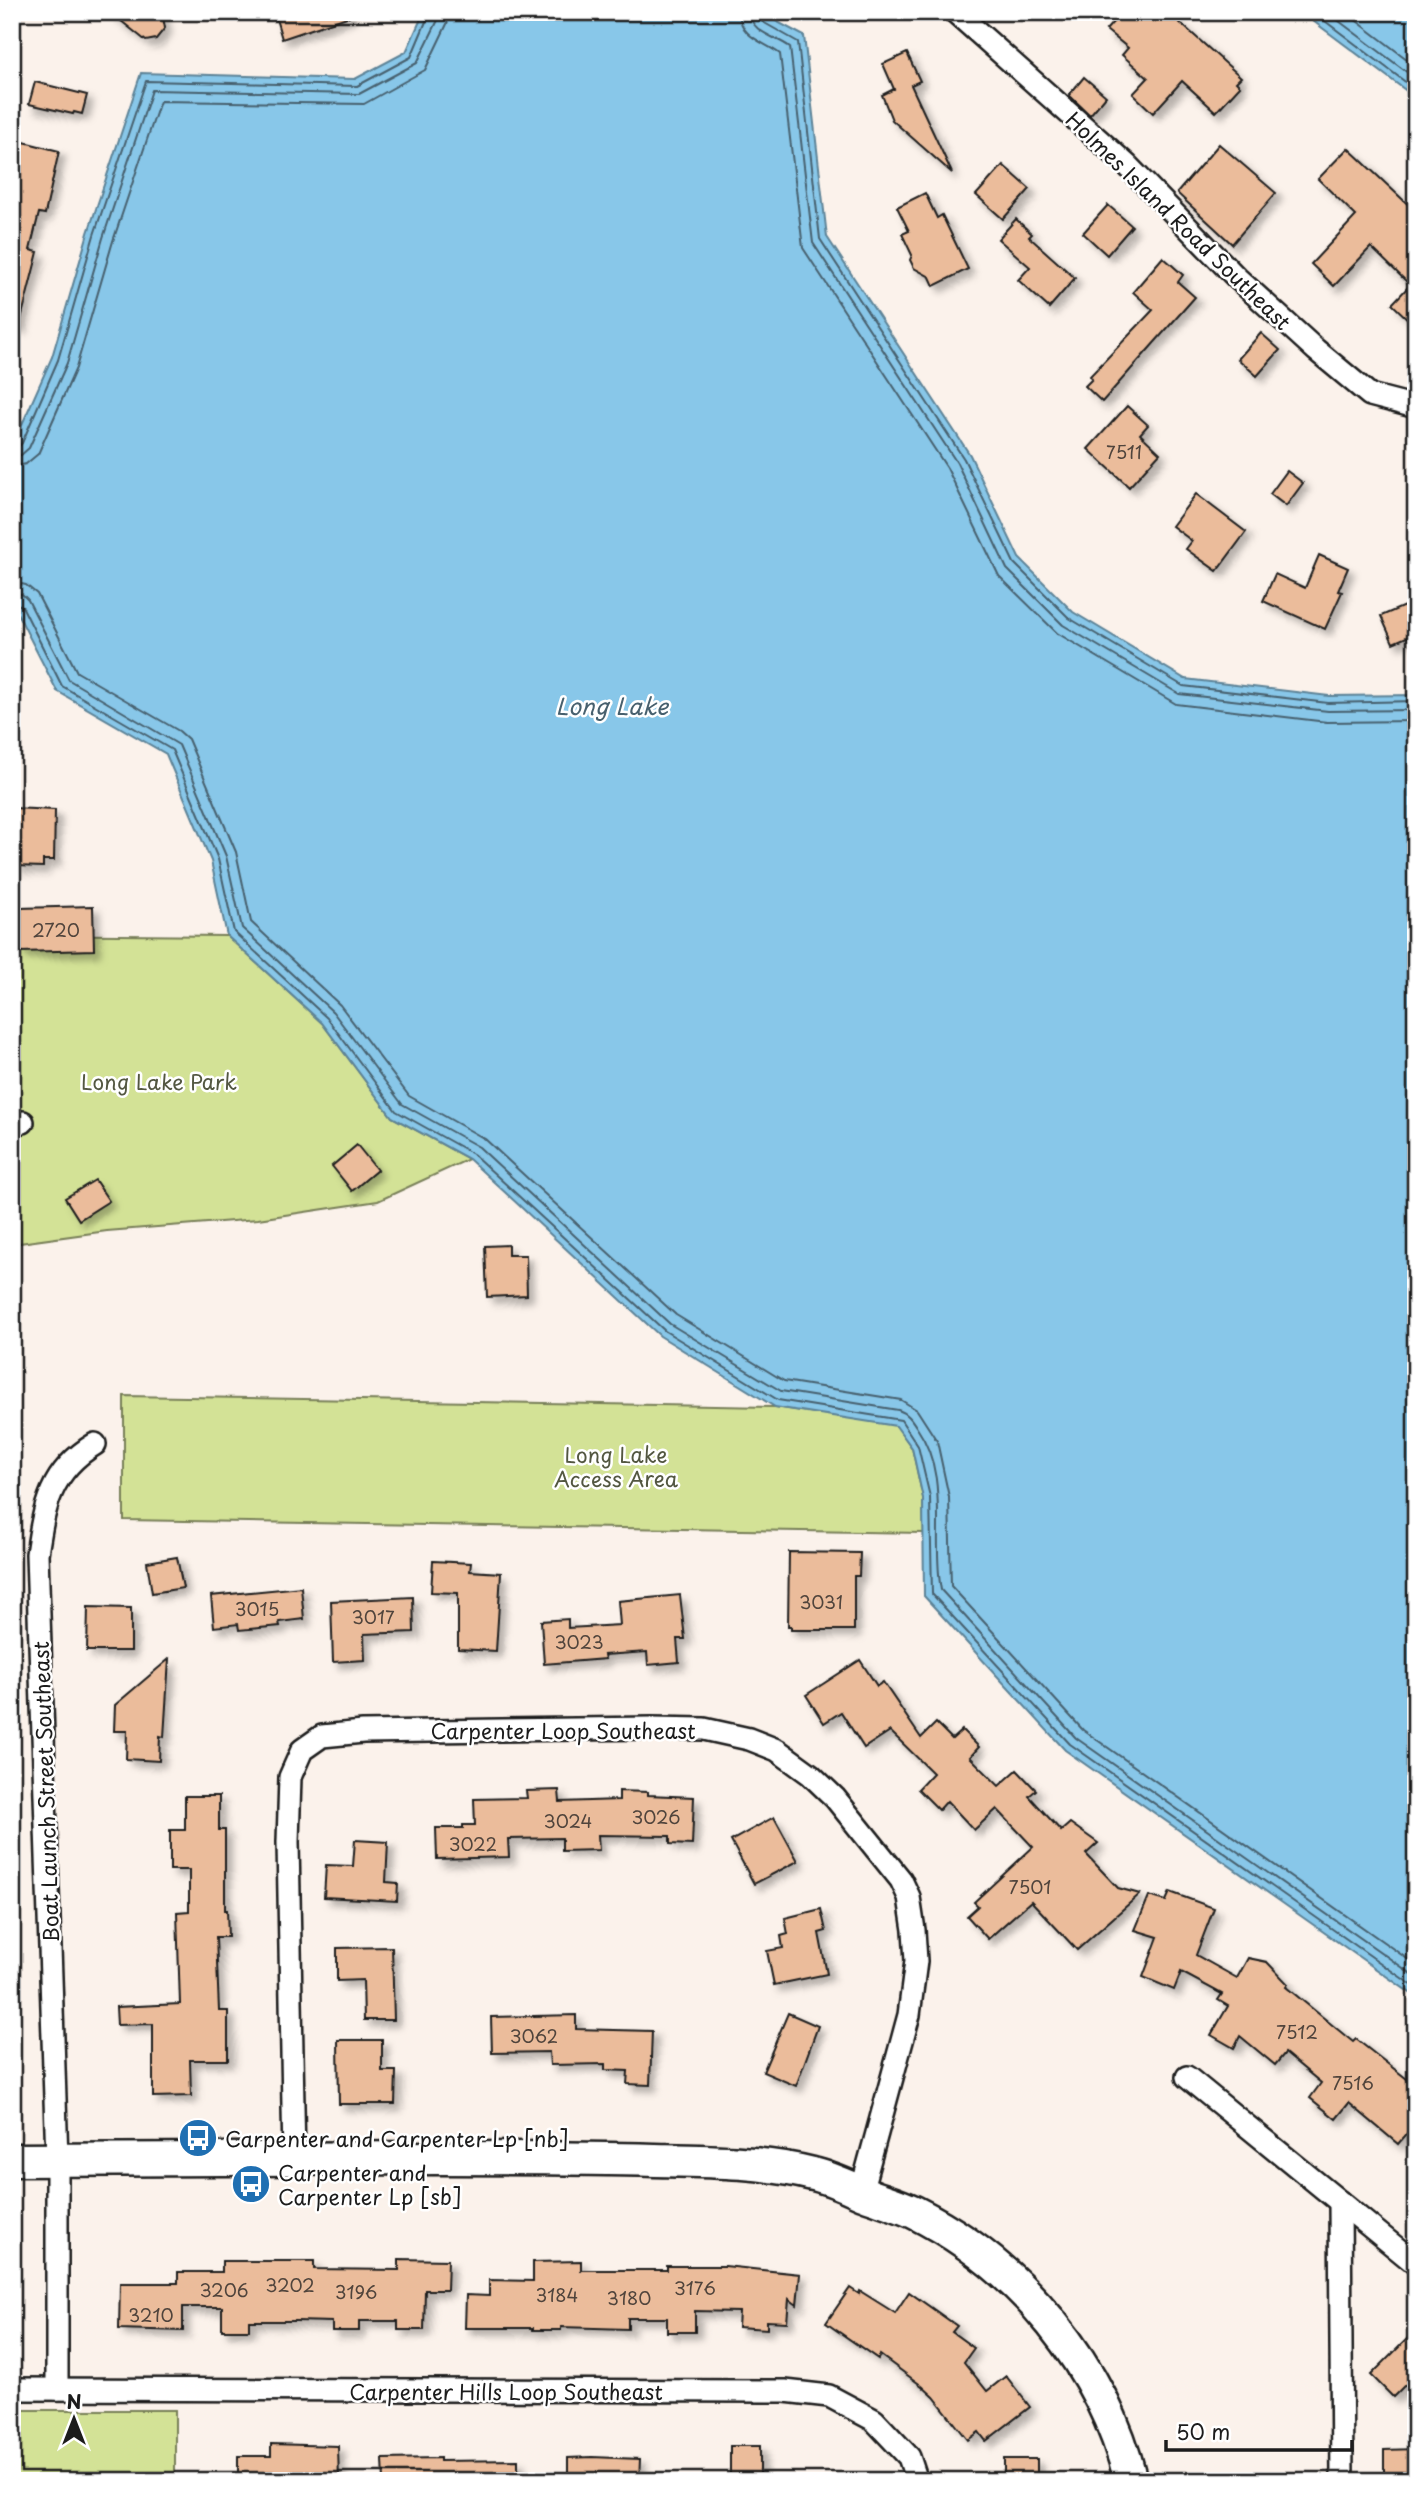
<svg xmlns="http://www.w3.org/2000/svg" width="1428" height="2493" font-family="'Playpen Sans',sans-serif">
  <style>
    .green { fill: #d3e296; stroke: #787f59; stroke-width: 2 }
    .water { fill: #88c7e9; stroke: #5d8397; stroke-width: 2 }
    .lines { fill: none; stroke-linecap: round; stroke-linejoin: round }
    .shore { stroke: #47606e; stroke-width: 2 }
    .building { fill: #ebbc9b; stroke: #1c1c1c; stroke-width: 2; filter: url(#shadow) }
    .street-casing { stroke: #1c1c1c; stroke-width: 26 }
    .secondary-casing { stroke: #1c1c1c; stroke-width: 37 }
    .street { stroke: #fff; stroke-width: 21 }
    .secondary { stroke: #fff; stroke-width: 32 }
    .labels { text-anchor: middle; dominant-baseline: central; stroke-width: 5; stroke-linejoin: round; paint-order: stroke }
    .number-label { font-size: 18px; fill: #50443c }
    .street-label { font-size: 21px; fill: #1c1c1c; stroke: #fff }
    .park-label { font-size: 21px; fill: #535741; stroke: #fff }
    .poi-label { font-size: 21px; fill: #1c1c1c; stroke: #fff; text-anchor: start }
    .water-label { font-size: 23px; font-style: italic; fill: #47606e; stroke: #fff }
  </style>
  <defs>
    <filter id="shadow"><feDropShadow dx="6" dy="6" stdDeviation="3.5" flood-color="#0004"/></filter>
  </defs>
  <rect width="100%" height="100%" fill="#fbf2eb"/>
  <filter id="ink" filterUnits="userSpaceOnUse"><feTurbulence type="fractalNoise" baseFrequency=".0143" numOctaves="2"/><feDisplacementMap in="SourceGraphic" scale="14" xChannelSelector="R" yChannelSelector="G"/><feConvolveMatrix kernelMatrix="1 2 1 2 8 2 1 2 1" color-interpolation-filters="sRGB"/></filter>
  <g filter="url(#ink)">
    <g class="green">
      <path d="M12,934L227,936L322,1023L392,1117L469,1159L378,1201L258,1219L107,1231L12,1244Z"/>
      <path d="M124,1396L775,1407L896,1425L912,1448L923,1498L924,1533L124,1520Z"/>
      <path d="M175,2410V2481H12V2410Z"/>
    </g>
    <g class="water">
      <path d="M424,12H759L804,36L827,237L970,455L1019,558L1073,612L1185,679L1329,696L1416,695V1997L1065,1750L924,1596L923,1498L912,1448L896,1426L775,1407L660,1336L469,1159L392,1117L322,1023L227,936L211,861L166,754L57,691L12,603V447L52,357L88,233L141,73L355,79L406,52Z"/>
      <path d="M1301,12H1416V98Z"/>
    </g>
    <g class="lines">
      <g class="shore">
        <path d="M739,12C740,38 763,41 780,54L803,248L947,468L999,576L1057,633L1176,704L1327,722L1416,721"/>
        <path d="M749,12C751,33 775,36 790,47L813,243L957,463L1007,569L1063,625L1179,694L1328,711L1416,710"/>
        <path d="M758,12L761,21L798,42L820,239L964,459L1014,563L1069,618L1183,686L1328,703L1416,701"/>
        <path d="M1313,12L1416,90"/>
        <path d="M1327,12L1416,79"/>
        <path d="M1345,12L1416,66"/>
        <path d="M12,447H18L22,443L58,360L94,235L146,81L357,86L411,57L430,12"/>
        <path d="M12,456L21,455L29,448L67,363L103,238L152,90L359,94L417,63L438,20L439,12"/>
        <path d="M12,467L26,464L38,454L76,368L113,241L160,101L364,104L425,70L447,24L449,12"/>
        <path d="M12,582L26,585L37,594L77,672L179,731L188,739L236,852L251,922L340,1005L409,1096L485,1139L676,1315L784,1381L901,1400L917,1410L937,1441L949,1497L951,1586L1083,1730L1416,1965"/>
        <path d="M12,593L22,594L28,600L69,680L179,745L226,856L242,928L333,1012L402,1104L479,1147L670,1324L781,1391L898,1410C908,1413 912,1420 917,1428C951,1477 931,1537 941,1590L1076,1738L1416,1977"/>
        <path d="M12,602L22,606L62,686L172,750L218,859L234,932L327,1018L396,1111L473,1154L665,1331L778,1400L901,1420L918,1446L930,1497L932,1594L1070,1744L1416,1988"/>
      </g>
    </g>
    <g class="building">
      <path d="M110,12H162L165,28L156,39L146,41Z"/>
      <path d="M274,12H350V16L282,39Z"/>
      <path d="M1122,12H1168L1241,77L1236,82L1240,86L1216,112L1182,81L1153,113L1133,94L1148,78L1122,55L1128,48L1106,30Z"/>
      <path d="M907,53L920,81L911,85L952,173L892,120L882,95L894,89L883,64Z"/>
      <path d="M1084,77L1106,96L1090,115L1069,95Z"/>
      <path d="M35,82L87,95L82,114L74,112L73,114L29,104Z"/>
      <path d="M12,139L59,151L45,214L39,213L30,250L38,252L19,327L12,326Z"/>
      <path d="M1219,144L1276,193L1232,244L1177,193Z"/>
      <path d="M1348,148L1416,212V327L1392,304L1410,285L1371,247L1334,286L1311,264L1356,216L1318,179Z"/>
      <path d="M1003,165L1030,189L1003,219L976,195Z"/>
      <path d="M925,193L937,218L942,215L968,269L934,286L930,277L914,268L910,260L912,255L902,234L909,231L897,207Z"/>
      <path d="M1108,205L1132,226L1107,255L1083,233Z"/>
      <path d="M1016,219L1032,234L1029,237L1075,278L1049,308L1018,280L1030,267L998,239Z"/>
      <path d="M1163,257L1183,275L1178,282L1195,297L1102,402L1085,386L1092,379L1090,376L1153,310L1133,292Z"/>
      <path d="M1261,333L1280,350L1257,376L1238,359Z"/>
      <path d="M1127,406L1148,425L1140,434L1160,453L1129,487L1088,449Z"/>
      <path d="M1287,471L1303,483L1286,506L1270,494Z"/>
      <path d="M1196,494L1246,532L1217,571L1186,549L1192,541L1172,526Z"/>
      <path d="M1319,555L1348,568L1338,591L1342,592L1325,629L1263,601L1275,574L1305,588Z"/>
      <path d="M1416,601V633L1393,643L1381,616Z"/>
      <path d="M12,808L55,810L54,860H43V867L16,866L17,858H12Z"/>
      <path d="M93,906L94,950L20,952L19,908Z"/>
      <path d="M357,1145L377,1170L352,1191L332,1166Z"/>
      <path d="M95,1180L109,1201L79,1220L65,1198Z"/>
      <path d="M508,1245V1255H526L527,1295L487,1297L485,1246Z"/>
      <path d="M789,1552L860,1553L859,1576H854V1630H791V1626H788Z"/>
      <path d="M177,1557L183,1588L152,1593L147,1562Z"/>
      <path d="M433,1561L471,1563L470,1571L501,1573L496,1651L458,1649V1593L431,1592Z"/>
      <path d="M301,1587L304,1619L279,1622L280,1626L239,1630L238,1624L214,1627L211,1596Z"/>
      <path d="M680,1595L685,1639H677L679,1662L648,1665L647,1652L604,1655L605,1659L544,1664L541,1621L568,1619V1628L620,1625L618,1601Z"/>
      <path d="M413,1597L414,1632L364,1634L365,1660L333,1662L331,1601Z"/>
      <path d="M88,1607L131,1608V1651H87Z"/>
      <path d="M169,1659L164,1737L160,1736L159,1761L126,1759L127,1731H114L115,1705Z"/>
      <path d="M860,1660L877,1686L883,1682L921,1738L936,1723L952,1739L962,1730L979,1747L970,1757L999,1786L1017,1770L1036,1790L1029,1796L1061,1831L1070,1823L1098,1843L1086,1854L1118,1888L1140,1894L1077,1950L1031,1901L988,1939L967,1916L978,1906L974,1902L1033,1847L997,1809L974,1830L947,1801L939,1810L918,1789L933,1773L890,1731L864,1748L841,1712L824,1723L806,1695Z"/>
      <path d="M559,1790L560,1802L619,1800V1791L648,1792V1795L694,1797L692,1845L670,1844V1836L598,1835L599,1850L562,1851V1838L508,1839L509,1857L437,1859L436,1828H463V1825H475L474,1799L527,1798L526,1791Z"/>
      <path d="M185,1796H219V1830H225V1910H227L228,1937H216L219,2011H228V2060H190L191,2096L153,2097V2024L117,2025L116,2007L180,2004L177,1912L189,1911V1870H170V1830H185Z"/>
      <path d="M774,1817L798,1861L754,1884L731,1841Z"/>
      <path d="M355,1840L388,1842L386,1882L398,1883L397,1901L324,1897L326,1865L353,1866Z"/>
      <path d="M1170,1892L1214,1908L1196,1955L1237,1978L1248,1958L1267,1962L1288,1984L1286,1987L1353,2042L1356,2039L1416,2086V2123L1398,2144L1349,2103L1336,2119L1310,2098L1321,2083L1285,2053L1275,2065L1240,2036L1234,2048L1211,2035L1228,2006L1218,2000L1222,1994L1181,1972L1174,1990L1143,1977L1158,1937L1135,1930L1149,1896L1166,1901Z"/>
      <path d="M821,1909L826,1931L819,1933L827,1974L774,1985L767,1951L783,1948L781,1936L788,1934L785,1918Z"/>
      <path d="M392,1947L394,2020H364L363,1980L337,1981V1948Z"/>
      <path d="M788,2013L818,2026L796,2086L763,2072Z"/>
      <path d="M576,2015V2029L652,2031L650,2085L627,2084L628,2071L605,2070V2064L550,2065L549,2052L492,2053L491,2017Z"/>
      <path d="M338,2040H382V2071H396L395,2104H339Z"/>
      <path d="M399,2259L448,2260L447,2290H425L424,2330H398V2321H359V2331H332V2322L296,2321H249V2330H222V2307H183V2331L119,2329L120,2283H178V2272H222V2261H314V2269L399,2270Z"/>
      <path d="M581,2261V2270H667V2266H725L800,2274L797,2305L789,2299L787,2322L767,2321V2329L738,2327L739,2312L695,2311V2332H667V2318H628V2329L561,2327V2330H533V2328H465L466,2295L489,2296V2280L533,2281V2262Z"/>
      <path d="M850,2288L859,2294L860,2291L895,2313L909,2292L957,2326L952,2332L974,2348L964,2362L987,2391L1006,2376L1030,2407L986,2441L979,2432L968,2440L934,2397L922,2386L880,2355L878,2359L826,2323Z"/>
      <path d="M1416,2330V2396L1405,2385L1393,2397L1371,2375Z"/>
      <path d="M271,2444L338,2446L339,2481H238V2456H271Z"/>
      <rect x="730" y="2446" width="30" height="29"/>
      <path d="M1416,2449V2481H1384V2450Z"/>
      <path d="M592,2457L640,2459L639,2481H568V2458Z"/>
      <path d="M440,2458V2461L518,2460V2481H384L383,2459Z"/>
      <rect x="1004" y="2459" width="33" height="22"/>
    </g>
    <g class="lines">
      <g class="street-casing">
        <g id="street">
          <path d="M955,12L1127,165L1237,278L1316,350L1370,395L1416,407"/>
          <path d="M12,1124L23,1122"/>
          <path d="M1187,2077L1416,2264"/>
          <path d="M294,2159L288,1842L290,1777L302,1750L322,1736L363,1732L652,1728L704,1729L749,1739L777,1750L810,1774L835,1798L901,1880L909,1897L914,1930L916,1961L909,2015L861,2192"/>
          <path d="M1340,2202L1342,2481"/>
          <path d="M12,2389L785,2391L829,2396L874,2420L909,2457L917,2481"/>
          <path d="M57,2389V2159L37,1554C44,1507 50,1471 95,1444"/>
        </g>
      </g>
      <g class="secondary-casing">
        <path id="secondary" d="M12,2160C154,2159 296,2159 438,2158C511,2158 583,2158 655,2160C707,2161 762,2161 813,2174C831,2178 849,2187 866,2194C882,2200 899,2205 914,2212C1020,2265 1103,2366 1131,2481"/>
      </g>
      <use href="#street" class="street"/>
      <use href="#secondary" class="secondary"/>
    </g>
  </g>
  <defs>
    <g id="bus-disc" transform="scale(2.0125)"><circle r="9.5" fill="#1f6fb2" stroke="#fff"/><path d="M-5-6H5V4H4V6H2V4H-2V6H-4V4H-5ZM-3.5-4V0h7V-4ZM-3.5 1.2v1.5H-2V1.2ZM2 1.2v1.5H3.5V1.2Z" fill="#fff"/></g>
  </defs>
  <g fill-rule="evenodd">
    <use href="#bus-disc" x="198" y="2138"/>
    <use href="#bus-disc" x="251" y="2184"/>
  </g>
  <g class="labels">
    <g class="number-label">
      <text x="1124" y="451">7511</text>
      <text x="56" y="929">2720</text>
      <text x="821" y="1601">3031</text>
      <text x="257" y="1608">3015</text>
      <text x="373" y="1616">3017</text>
      <text x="579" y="1641">3023</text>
      <text x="656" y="1816">3026</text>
      <text x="568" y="1820">3024</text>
      <text x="473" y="1843">3022</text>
      <text x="1030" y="1886">7501</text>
      <text x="1297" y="2031">7512</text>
      <text x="534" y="2035">3062</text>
      <text x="1353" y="2082">7516</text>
      <text x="290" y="2284">3202</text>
      <text x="695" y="2287">3176</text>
      <text x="224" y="2289">3206</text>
      <text x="356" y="2291">3196</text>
      <text x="557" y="2294">3184</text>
      <text x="629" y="2297">3180</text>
      <text x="151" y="2314">3210</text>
    </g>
    <g class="street-label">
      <text transform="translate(1179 220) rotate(44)">Holmes Island Road Southeast</text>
      <text x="563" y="1730">Carpenter Loop Southeast</text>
      <text transform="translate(45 1792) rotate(-92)">Boat Launch Street Southeast</text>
      <text x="506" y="2391">Carpenter Hills Loop Southeast</text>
    </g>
    <g class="park-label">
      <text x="159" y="1081">Long Lake Park</text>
      <text x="616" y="1454">Long Lake<tspan x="616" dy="24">Access Area</tspan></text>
    </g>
    <g class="poi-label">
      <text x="225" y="2138">Carpenter and Carpenter Lp [nb]</text>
      <text x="278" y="2172">Carpenter and<tspan x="278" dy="24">Carpenter Lp [sb]</tspan></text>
    </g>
    <g class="water-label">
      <text x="612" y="705">Long Lake</text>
    </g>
  </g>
  <rect width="1428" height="2493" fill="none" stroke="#fff" stroke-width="42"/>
  <rect x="21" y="21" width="1386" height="2451" fill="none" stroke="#1c1c1c" stroke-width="2.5" filter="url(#ink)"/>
  <g transform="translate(74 2419)" stroke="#ffffff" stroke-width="5" paint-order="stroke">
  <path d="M0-5L12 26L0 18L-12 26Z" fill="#1c1c1c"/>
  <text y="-10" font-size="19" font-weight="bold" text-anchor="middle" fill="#1c1c1c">N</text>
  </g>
  <path d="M1166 2440v10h186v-10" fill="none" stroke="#1c1c1c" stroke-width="3.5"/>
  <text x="1176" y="2440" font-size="21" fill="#1c1c1c" stroke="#ffffff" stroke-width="5" paint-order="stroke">50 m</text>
</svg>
